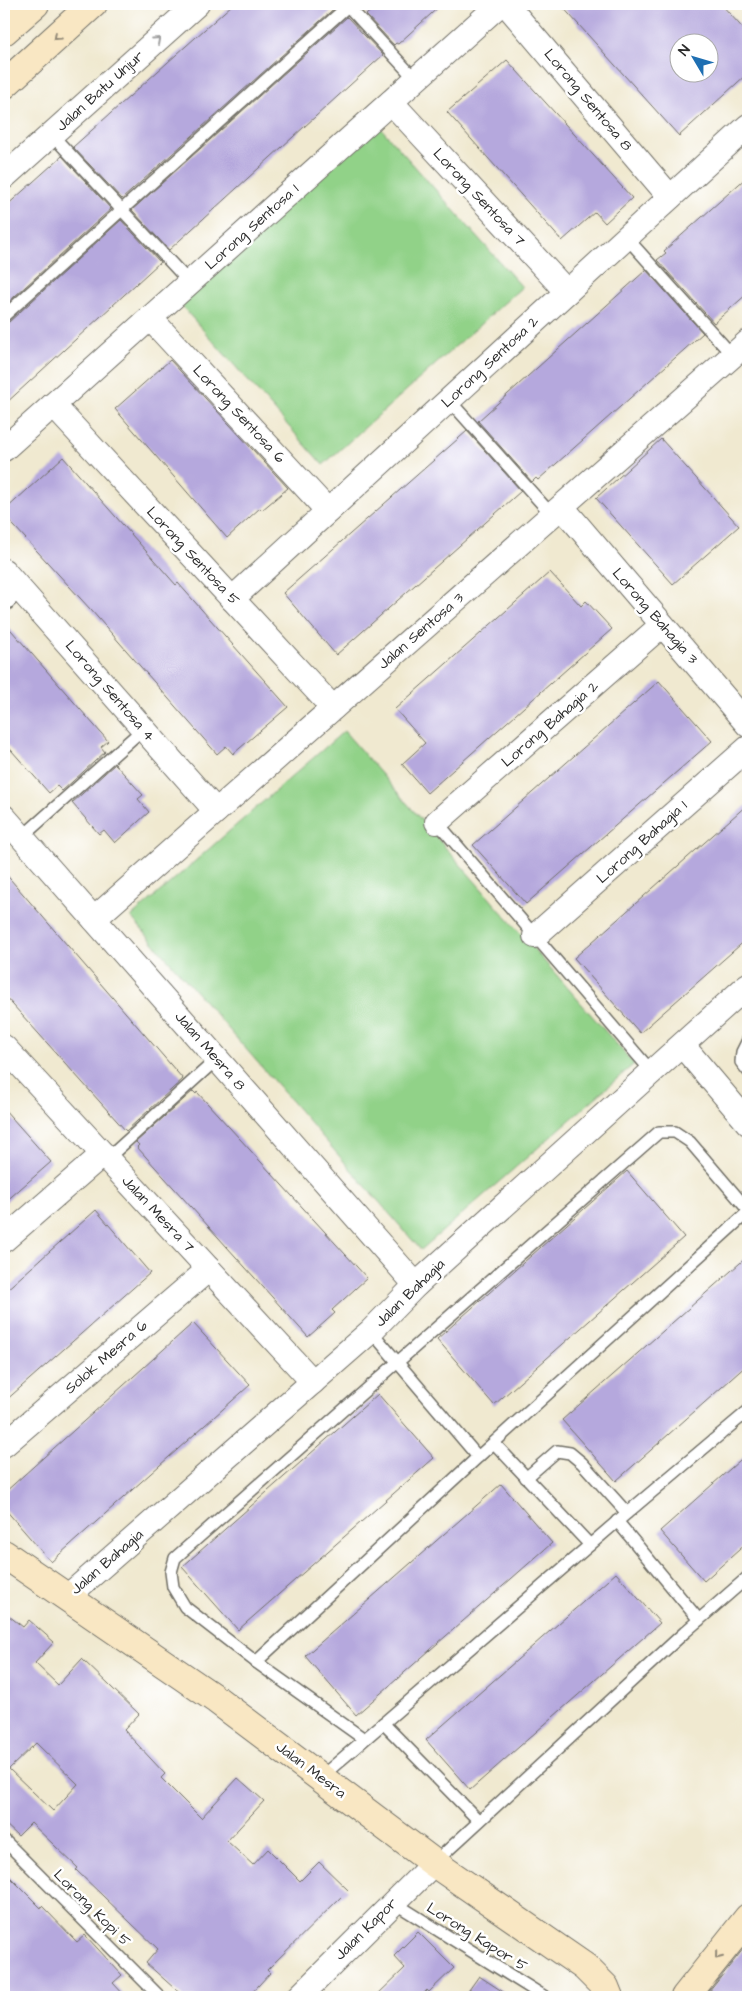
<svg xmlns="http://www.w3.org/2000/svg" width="752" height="2001" font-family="'Architects Daughter',sans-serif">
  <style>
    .green { fill: #91d288; stroke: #5e7e5a }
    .building { fill: #b5a8dd; fill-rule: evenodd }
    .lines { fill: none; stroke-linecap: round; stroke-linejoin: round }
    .lane-casing { stroke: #706e65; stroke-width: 14 }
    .street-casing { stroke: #706e65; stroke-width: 26 }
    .secondary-casing { stroke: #706e65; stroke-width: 30 }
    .lane { stroke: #fff; stroke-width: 11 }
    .street { stroke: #fff; stroke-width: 24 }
    .secondary { stroke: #f9e7c3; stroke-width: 28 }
    .oneway { stroke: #928977 }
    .oneway2 { stroke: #a0a0a0 }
    .labels { text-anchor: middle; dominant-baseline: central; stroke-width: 5; stroke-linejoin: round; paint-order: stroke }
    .street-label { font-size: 15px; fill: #2b2b2b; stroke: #fff }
  </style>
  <rect width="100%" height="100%" fill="#fff"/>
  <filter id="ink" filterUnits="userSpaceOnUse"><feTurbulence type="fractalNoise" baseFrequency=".02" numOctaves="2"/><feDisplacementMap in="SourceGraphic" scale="10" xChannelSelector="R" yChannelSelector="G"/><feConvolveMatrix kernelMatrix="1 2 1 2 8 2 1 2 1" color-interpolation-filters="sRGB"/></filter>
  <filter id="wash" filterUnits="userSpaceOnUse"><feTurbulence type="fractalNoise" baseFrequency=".0096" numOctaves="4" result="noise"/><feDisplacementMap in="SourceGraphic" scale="20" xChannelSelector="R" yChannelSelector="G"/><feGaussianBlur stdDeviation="1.12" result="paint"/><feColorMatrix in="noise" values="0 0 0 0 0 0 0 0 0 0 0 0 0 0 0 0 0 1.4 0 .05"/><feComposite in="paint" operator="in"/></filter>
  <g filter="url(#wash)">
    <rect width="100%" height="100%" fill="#f0e9d0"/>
    <g class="green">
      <path d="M378,125L522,287L323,465L179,303Z"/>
      <path d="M344,731L634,1064L421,1250L131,917Z"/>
    </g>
    <g id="blocks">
      <g class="building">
        <path d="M233,4H339L122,199L73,147Z"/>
        <path d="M378,4H442L398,44L396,43L394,45L366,15Z"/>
        <path d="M560,4H721L748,34V73L679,136ZM680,42H710V72H680Z"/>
        <path d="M347,17L383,55L169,250L132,210Z"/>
        <path d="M507,60L632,198L605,223L595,212L562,241L447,112Z"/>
        <path d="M62,156L111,209L4,306V208Z"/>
        <path d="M748,176V293L714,323L657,260L666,253L664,251Z"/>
        <path d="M121,220L160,262L4,405V323L9,322Z"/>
        <path d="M646,270L703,333L538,480L536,478L532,482L478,421Z"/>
        <path d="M170,360L288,488L262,510L260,508L227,538L115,409Z"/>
        <path d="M467,431L521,491L336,655L283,593Z"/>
        <path d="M661,439L739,526L673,584L596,498Z"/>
        <path d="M63,457L176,585L178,583L288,707L233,754L226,746L217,754L91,610L4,515V511Z"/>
        <path d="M550,572L581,606L586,601L612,629L427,793L402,764L425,743L395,709Z"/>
        <path d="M4,622L108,741L101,747L105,752L62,791L57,786L49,793L4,742Z"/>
        <path d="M659,681L712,741L526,904L473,845Z"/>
        <path d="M115,764L143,795L138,799L149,812L115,843L104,830L99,834L72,803Z"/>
        <path d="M748,804V938L640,1033L574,958Z"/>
        <path d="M4,872L183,1079L126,1131L4,995Z"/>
        <path d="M193,1091L196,1094L197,1092L367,1278L332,1310L335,1313L308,1337L137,1147L139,1145L136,1142Z"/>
        <path d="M4,1109L51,1162L4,1203Z"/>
        <path d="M627,1171L684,1237L494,1405L437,1339Z"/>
        <path d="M96,1210L150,1273L4,1402V1292Z"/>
        <path d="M748,1256V1364L616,1481L562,1420Z"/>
        <path d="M193,1323L250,1385L51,1562L4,1508V1493Z"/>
        <path d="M378,1394L434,1458L238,1630L182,1567Z"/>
        <path d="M748,1453V1542L704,1581L660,1531Z"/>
        <path d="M501,1484L552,1543L356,1715L305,1656Z"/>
        <path d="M616,1573L660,1623L470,1790L426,1740Z"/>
        <path d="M4,1612L23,1627L29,1620L54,1642L35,1663L58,1685L82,1659L139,1714L124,1730L165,1774L161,1778L201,1818L238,1778L264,1801L227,1841L253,1865L268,1849L300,1881L319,1862L348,1890L267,1970L270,1973L248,1997H184L146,1963L158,1949L76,1870L78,1868L31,1823L18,1836L4,1823ZM36,1743L78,1784L53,1811L9,1769Z"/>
        <path d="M4,1871L41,1908L42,1906L77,1942L85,1935L122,1975L113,1983L126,1997H4Z"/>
        <path d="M418,1932L454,1968L429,1992L427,1990L420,1997H375L405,1968L394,1956Z"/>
        <path d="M748,1943V1997H705Z"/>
        <path d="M479,1976L511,1997H464Z"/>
      </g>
    </g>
  </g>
  <g filter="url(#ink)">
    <use href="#blocks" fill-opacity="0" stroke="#706e65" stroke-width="1"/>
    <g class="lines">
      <g class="lane-casing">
        <g id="lane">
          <path d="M346,4L416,80"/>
          <path d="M52,135L190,283"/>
          <path d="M626,237L733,356"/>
          <path d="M4,316L350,4"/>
          <path d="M449,400L552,515"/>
          <path d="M4,607L21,590"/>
          <path d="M437,822L652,1072"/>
          <path d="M22,837L143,729"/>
          <path d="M748,1040L742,1052L741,1062L748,1071"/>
          <path d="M107,1159L217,1059"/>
          <path d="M371,1331L478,1457"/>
          <path d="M494,1443L590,1545"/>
          <path d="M526,1478L557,1451L570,1453L582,1463L627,1513"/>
          <path d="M617,1521L699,1620"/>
          <path d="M256,1662L478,1457L748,1212"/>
          <path d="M383,1723L479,1821"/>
          <path d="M364,1739L256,1662L185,1607L173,1587L171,1572L175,1558L659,1132H675L690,1142L748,1210"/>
          <path d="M321,1777L627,1513L748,1411"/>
          <path d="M4,1840L160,1997"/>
          <path d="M434,1863L685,1632L748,1577"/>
          <path d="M393,1902L545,1997"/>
        </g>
      </g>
      <g class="street-casing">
        <g id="street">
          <path d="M506,4L670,197"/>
          <path d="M391,102L567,292"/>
          <path d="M4,177L197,4"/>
          <path d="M150,318L328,511"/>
          <path d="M53,405L333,708"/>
          <path d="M4,449L500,4"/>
          <path d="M562,507L748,725"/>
          <path d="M4,571L216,811"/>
          <path d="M232,599L748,126"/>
          <path d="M4,817L416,1285"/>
          <path d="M437,822L662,625"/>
          <path d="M94,919L748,342"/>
          <path d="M535,936L748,748"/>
          <path d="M683,1046L748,1123"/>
          <path d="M4,1047L313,1382"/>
          <path d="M4,1240L103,1154"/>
          <path d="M4,1445L209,1269"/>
          <path d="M67,1597L371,1331L416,1285L748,985"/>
          <path d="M299,1997L434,1863"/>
        </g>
      </g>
      <g class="secondary-casing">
        <g id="secondary">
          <path d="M4,31L35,4"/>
          <path d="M4,85L93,4"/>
          <path d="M4,1554L217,1700L434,1863L585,1967L605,1987L609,1997"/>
          <path d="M685,1997L748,1918"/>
        </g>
      </g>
      <use href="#lane" class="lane"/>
      <use href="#street" class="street"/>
      <use href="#secondary" class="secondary"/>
    </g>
    <defs><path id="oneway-chevron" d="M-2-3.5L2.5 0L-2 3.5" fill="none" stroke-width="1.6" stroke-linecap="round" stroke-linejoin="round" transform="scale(1.25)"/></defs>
    <g class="oneway">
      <use href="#oneway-chevron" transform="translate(57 37) rotate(138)"/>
      <use href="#oneway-chevron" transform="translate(718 1956) rotate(129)"/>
    </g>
    <use class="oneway2" href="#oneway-chevron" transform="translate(157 40) rotate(-42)"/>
  </g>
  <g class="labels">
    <g class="street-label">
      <text transform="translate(100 91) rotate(-42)">Jalan Batu Unjur</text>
      <text transform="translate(588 100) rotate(50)">Lorong Sentosa 8</text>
      <text transform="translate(479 197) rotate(47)">Lorong Sentosa 7</text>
      <text transform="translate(252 227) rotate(-42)">Lorong Sentosa 1</text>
      <text transform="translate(490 362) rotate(-43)">Lorong Sentosa 2</text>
      <text transform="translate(239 414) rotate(47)">Lorong Sentosa 6</text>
      <text transform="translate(193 556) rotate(47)">Lorong Sentosa 5</text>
      <text transform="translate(655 616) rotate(49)">Lorong Bahagia 3</text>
      <text transform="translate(421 631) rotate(-41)">Jalan Sentosa 3</text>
      <text transform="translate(110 691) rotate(49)">Lorong Sentosa 4</text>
      <text transform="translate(550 724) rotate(-41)">Lorong Bahagia 2</text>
      <text transform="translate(642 842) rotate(-42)">Lorong Bahagia 1</text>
      <text transform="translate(210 1051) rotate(49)">Jalan Mesra 8</text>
      <text transform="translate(158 1214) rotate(47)">Jalan Mesra 7</text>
      <text transform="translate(410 1293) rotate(-44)">Jalan Bahagia</text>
      <text transform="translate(106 1357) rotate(-41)">Solok Mesra 6</text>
      <text transform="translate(107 1562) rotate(-41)">Jalan Bahagia</text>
      <text transform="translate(311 1770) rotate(37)">Jalan Mesra</text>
      <text transform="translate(92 1908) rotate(45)">Lorong Kopi 5</text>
      <text transform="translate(366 1929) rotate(-45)">Jalan Kapor</text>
      <text transform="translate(477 1937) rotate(32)">Lorong Kapor 5</text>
    </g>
  </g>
  <rect width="752" height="2001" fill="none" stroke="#fff" stroke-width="20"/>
  <g transform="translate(694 58) rotate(308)"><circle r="24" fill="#ffffff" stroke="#aaaaaa"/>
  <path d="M0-4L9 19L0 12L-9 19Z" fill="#1f6fb2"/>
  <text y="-8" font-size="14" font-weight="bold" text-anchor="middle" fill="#2b2b2b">N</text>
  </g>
</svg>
